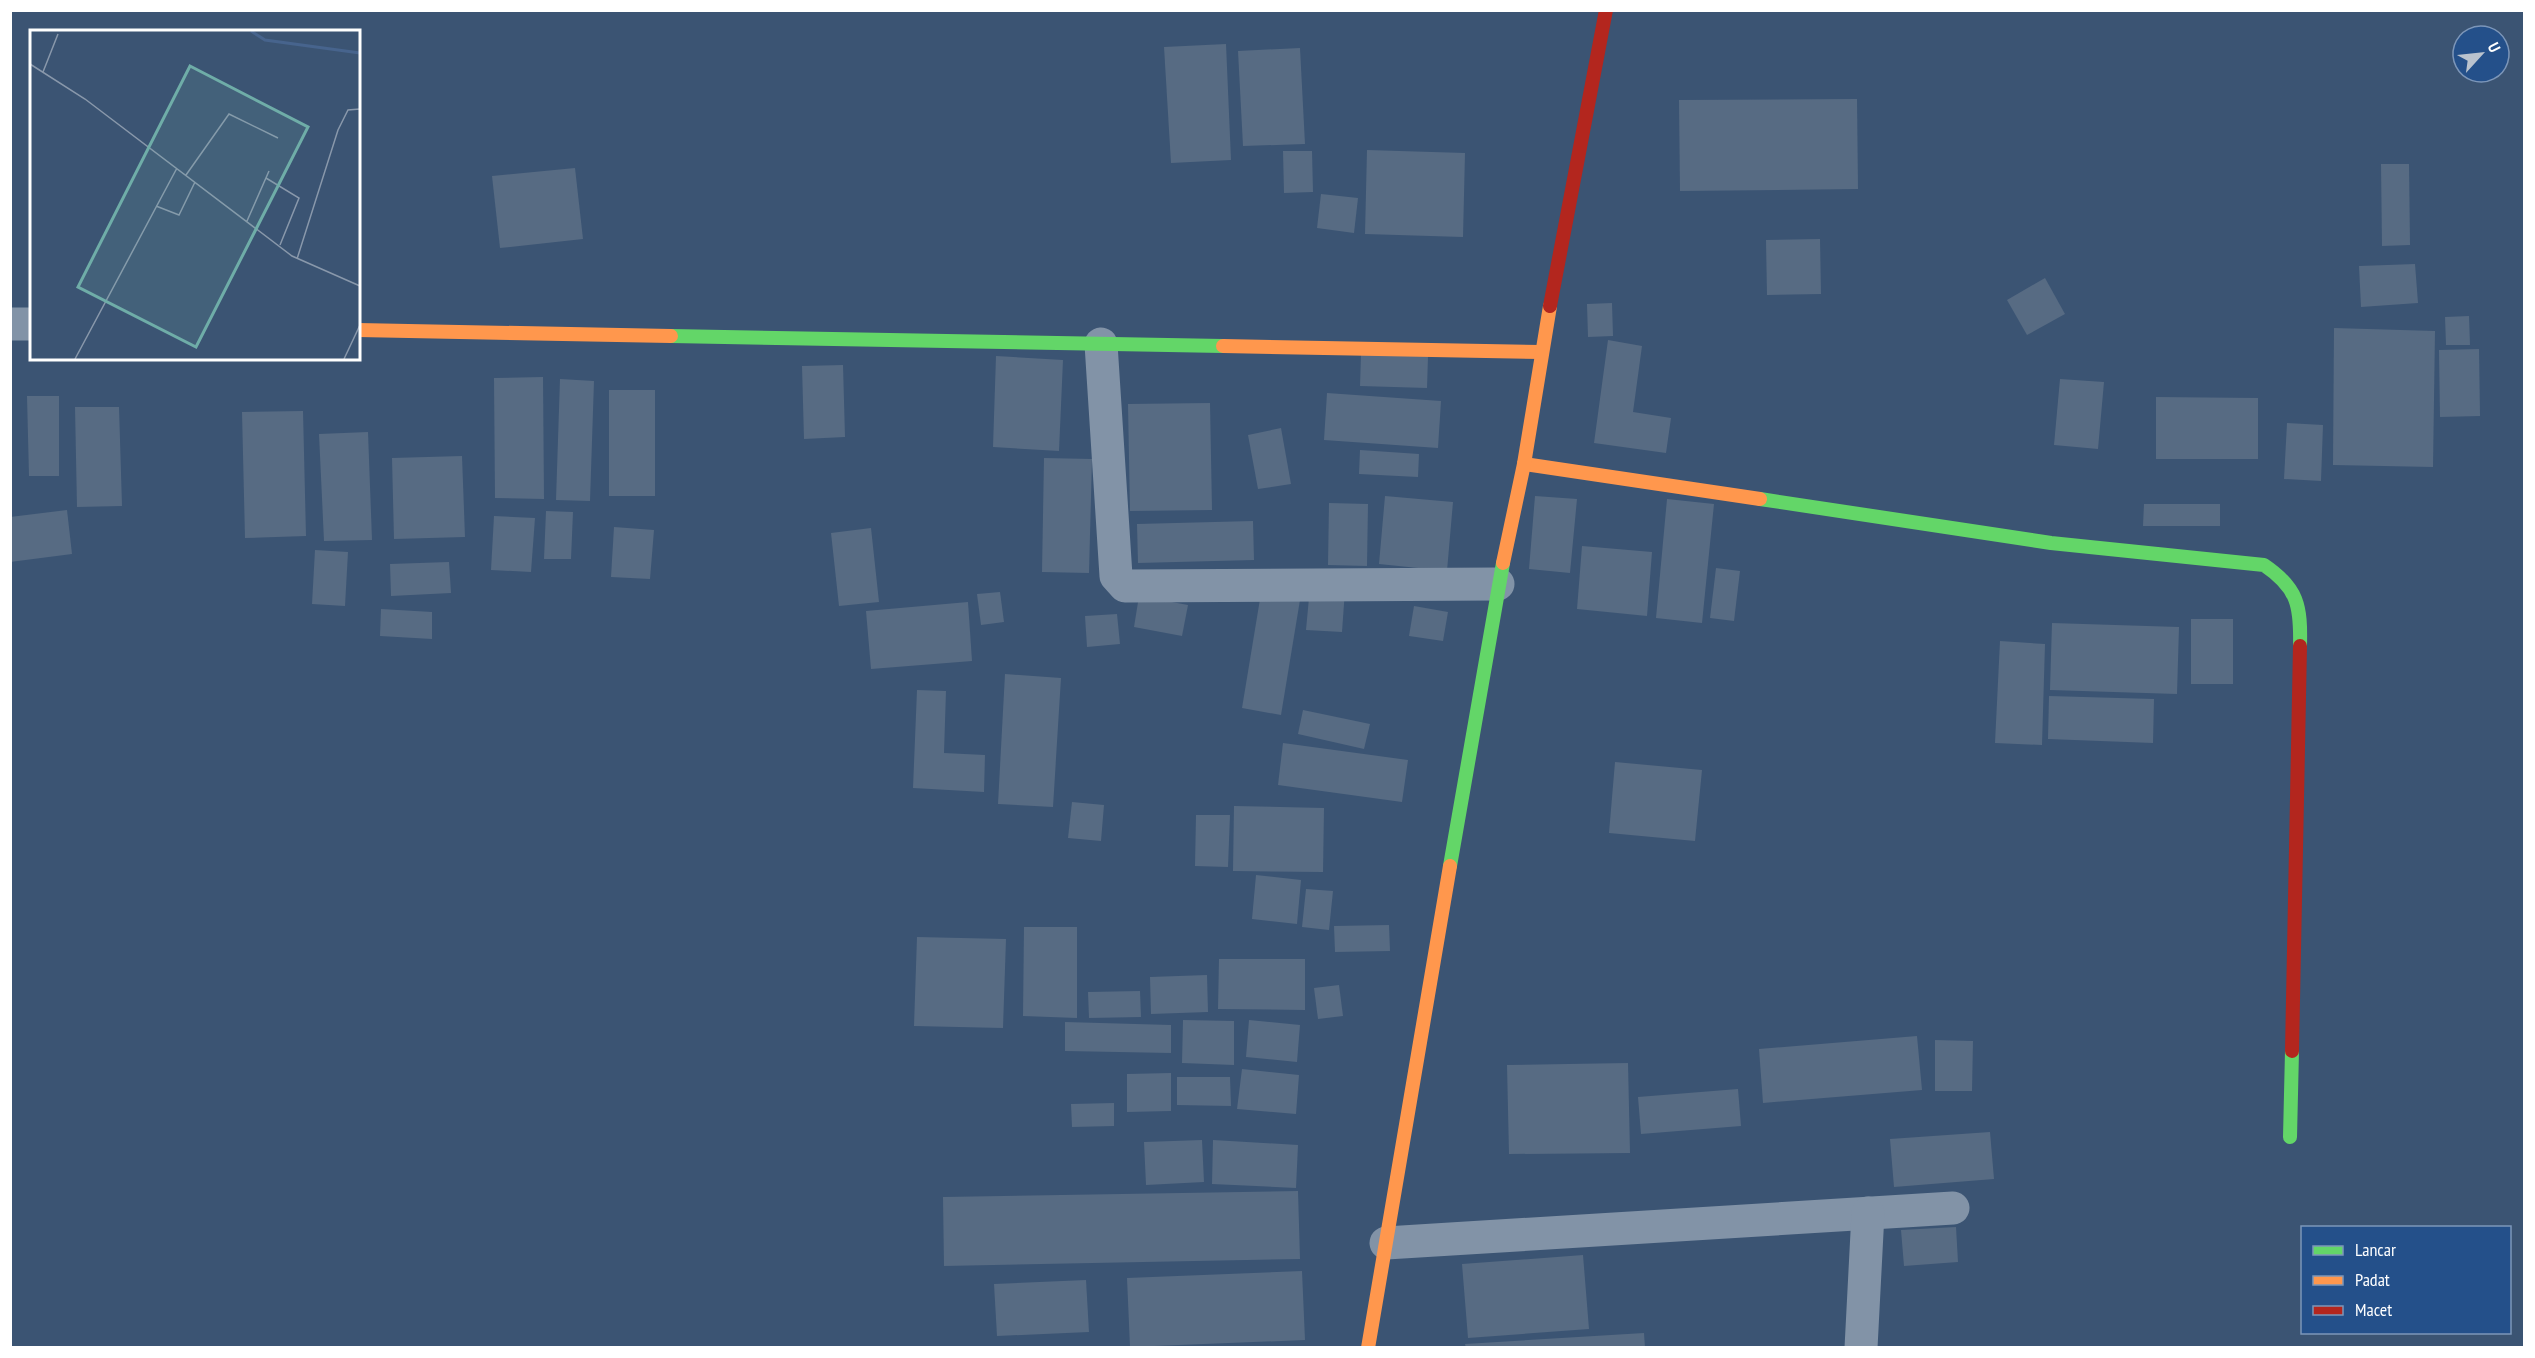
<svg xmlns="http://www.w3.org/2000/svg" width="2535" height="1358" font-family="'PT Sans Narrow',sans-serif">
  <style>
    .building { fill: #576b83 }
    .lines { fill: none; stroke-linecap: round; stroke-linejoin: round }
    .street { stroke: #8293a7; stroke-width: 33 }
    .fast { stroke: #63d668; stroke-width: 14 }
    .slow { stroke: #ff974d; stroke-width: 14 }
    .jam { stroke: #b3261e; stroke-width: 14 }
    .inset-river { fill: none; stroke: #47648d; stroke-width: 3 }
    .inset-road { fill: none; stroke: #8998ab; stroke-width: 1.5 }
    .view { fill: #6fada8; fill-opacity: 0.15; stroke: #6fada8; stroke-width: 3 }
    .inset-edge { fill: none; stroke: #fff; stroke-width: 3 }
  </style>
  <rect width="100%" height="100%" fill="#3b5473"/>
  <g class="building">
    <path d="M1226,44L1231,160L1171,163L1164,47Z"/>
    <path d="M1300,48L1305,144L1243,146L1238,51Z"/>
    <path d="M1857,99L1858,189L1680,191L1679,100Z"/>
    <path d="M1367,150L1465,153L1463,237L1365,234Z"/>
    <path d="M1283,151H1312L1313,192L1284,193Z"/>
    <path d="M2381,164H2409L2410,245L2382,246Z"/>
    <path d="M575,168L583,239L500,248L492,176Z"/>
    <path d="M1321,194L1358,198L1354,233L1317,228Z"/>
    <path d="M1820,239L1821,294L1767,295L1766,240Z"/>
    <path d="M2415,264L2418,303L2361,307L2359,266Z"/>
    <path d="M2045,278L2065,314L2027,335L2007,300Z"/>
    <path d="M1612,303L1613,336L1588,337L1587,304Z"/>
    <path d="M2469,316L2470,345H2446L2445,317Z"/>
    <path d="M2334,328L2435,331L2433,467L2333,465Z"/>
    <path d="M1608,340L1642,346L1633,412L1671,418L1666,453L1594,443Z"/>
    <path d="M2479,349L2480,416L2440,417L2439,350Z"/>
    <path d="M1361,354L1428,356L1427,388L1360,386Z"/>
    <path d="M996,356L1063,360L1059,451L993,447Z"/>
    <path d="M843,365L845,437L804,439L802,366Z"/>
    <path d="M543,377L544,499L495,498L494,378Z"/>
    <path d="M560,379L594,381L590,501L556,500Z"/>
    <path d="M2060,379L2104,382L2098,449L2054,445Z"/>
    <rect x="609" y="390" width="46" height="106"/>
    <path d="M1327,393L1441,401L1438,448L1324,440Z"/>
    <path d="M27,396H59V476H29Z"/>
    <path d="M2156,397L2258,398V459H2156Z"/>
    <path d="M1210,403L1212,510L1130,511L1128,404Z"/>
    <path d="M75,407H119L122,506L77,507Z"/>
    <path d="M303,411L306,536L245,538L242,412Z"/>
    <path d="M2287,423L2323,425L2321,481L2284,479Z"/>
    <path d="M1281,428L1291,484L1258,489L1248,435Z"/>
    <path d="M368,432L372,540L324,541L319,434Z"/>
    <path d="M1360,450L1419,454L1418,477L1359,474Z"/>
    <path d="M462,456L465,537L394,539L392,458Z"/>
    <path d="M1044,458L1092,459L1089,573L1042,572Z"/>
    <path d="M1385,496L1453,502L1447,571L1379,564Z"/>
    <path d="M1535,496L1577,499L1570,573L1529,569Z"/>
    <path d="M1667,499L1714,504L1702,623L1656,618Z"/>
    <path d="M1329,503L1368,504L1367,566L1328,565Z"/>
    <path d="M2144,504H2220V526H2143Z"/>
    <path d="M67,510L72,554L10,562V517Z"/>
    <path d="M546,511L573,512L571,559H544Z"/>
    <path d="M494,516L535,518L531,572L491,570Z"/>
    <path d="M1253,521L1254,560L1138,563L1137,524Z"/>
    <path d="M614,527L654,530L650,579L611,577Z"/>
    <path d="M871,528L879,602L839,606L831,533Z"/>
    <path d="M1582,546L1652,552L1647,616L1577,609Z"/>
    <path d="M315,550L348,552L345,606L312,604Z"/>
    <path d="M449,562L451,593L391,596L390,564Z"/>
    <path d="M1716,568L1740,571L1734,621L1710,618Z"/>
    <path d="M1310,587L1345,590L1342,632L1306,630Z"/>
    <path d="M1000,592L1004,622L981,625L977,594Z"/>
    <path d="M1261,593L1300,600L1281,715L1242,708Z"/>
    <path d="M1139,596L1188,605L1182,636L1134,627Z"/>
    <path d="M968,602L972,661L871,669L866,611Z"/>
    <path d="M1414,606L1448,612L1443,641L1409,636Z"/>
    <path d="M381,609L432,612V639L380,636Z"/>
    <path d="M1117,614L1120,644L1087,647L1085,616Z"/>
    <rect x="2191" y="619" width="42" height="65"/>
    <path d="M2052,623L2179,627L2177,694L2050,690Z"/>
    <path d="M2000,641L2045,644L2042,745L1995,743Z"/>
    <path d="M1005,674L1061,678L1053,807L998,804Z"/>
    <path d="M917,690L946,691L944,753L985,755L984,792L913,788Z"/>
    <path d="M2049,696L2154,699L2153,743L2048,739Z"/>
    <path d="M1303,710L1370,724L1364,749L1298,734Z"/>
    <path d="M1283,743L1408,760L1402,802L1278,785Z"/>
    <path d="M1615,762L1702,770L1695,841L1609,833Z"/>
    <path d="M1072,802L1104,805L1101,841L1068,838Z"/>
    <path d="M1234,806L1324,808L1323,872L1233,871Z"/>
    <path d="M1196,815H1230L1228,867L1195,866Z"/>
    <path d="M1256,875L1301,880L1297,924L1252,919Z"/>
    <path d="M1306,889L1333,891L1329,930L1302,927Z"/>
    <path d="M1389,925L1390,951L1335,952L1334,926Z"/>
    <path d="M1024,927H1077V1018L1023,1016Z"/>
    <path d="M917,937L1006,939L1003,1028L914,1026Z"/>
    <path d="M1219,959H1305V1010L1218,1009Z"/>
    <path d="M1207,975L1208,1012L1151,1014L1150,977Z"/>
    <path d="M1339,985L1343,1016L1318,1019L1314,988Z"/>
    <path d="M1140,991L1141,1017L1089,1018L1088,992Z"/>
    <path d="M1183,1020L1234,1021V1065L1182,1063Z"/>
    <path d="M1249,1020L1300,1025L1297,1062L1246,1057Z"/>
    <path d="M1065,1022L1171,1025V1053L1065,1051Z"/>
    <path d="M1917,1036L1922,1090L1763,1103L1759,1049Z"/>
    <path d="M1935,1040L1973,1041L1972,1091H1935Z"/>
    <path d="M1628,1063L1630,1153L1509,1154L1507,1065Z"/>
    <path d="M1242,1069L1299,1075L1296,1114L1237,1109Z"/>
    <path d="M1171,1073V1111L1127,1112V1074Z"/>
    <path d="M1177,1077H1230L1231,1106L1177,1105Z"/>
    <path d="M1738,1089L1741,1126L1641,1134L1638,1097Z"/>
    <path d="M1114,1103V1126L1072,1127L1071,1104Z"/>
    <path d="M1990,1132L1994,1179L1894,1187L1890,1139Z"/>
    <path d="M1202,1140L1204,1182L1146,1185L1144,1142Z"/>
    <path d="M1213,1140L1298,1145L1296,1188L1212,1184Z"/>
    <path d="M1298,1191L1300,1259L944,1266L943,1197Z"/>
    <path d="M1956,1227L1958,1262L1904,1266L1901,1230Z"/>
    <path d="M1583,1255L1589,1329L1468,1338L1462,1264Z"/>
    <path d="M1302,1271L1305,1340L1130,1347L1127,1278Z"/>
    <path d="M1086,1280L1089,1332L997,1336L994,1284Z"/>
    <path d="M1644,1333L1645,1348H1466L1465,1344Z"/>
  </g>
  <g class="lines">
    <g class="street">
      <path d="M10,324H32"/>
      <path d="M1101,344L1116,576L1125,586L1498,584"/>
      <path d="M1386,1243L1953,1208"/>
      <path d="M1861,1348L1868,1213"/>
    </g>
    <g class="fast">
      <path d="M671,336L1223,346"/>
      <path d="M1760,499L2051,543L2264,565C2298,588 2301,606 2300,646"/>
      <path d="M1450,866L1503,563"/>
      <path d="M2290,1137L2292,1051"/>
    </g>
    <g class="slow">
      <path d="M358,330L671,336"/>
      <path d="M1223,346L1541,352"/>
      <path d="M1524,464L1760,499"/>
      <path d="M1503,563L1524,464L1550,306"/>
      <path d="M1368,1348L1450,866"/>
    </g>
    <g class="jam">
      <path d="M1550,306L1606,10"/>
      <path d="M2292,1051L2300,646"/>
    </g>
  </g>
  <g transform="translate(30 30)">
    <rect width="330" height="330" fill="#3b5473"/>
    <path class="inset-river" d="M221,1L235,10L330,23"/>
    <path class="inset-road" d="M0,34L55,69L262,226L330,256M13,42L28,4M156,145L199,84L248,108M236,148L269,168L250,215M126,176L149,185L165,152M217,191L239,141M267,229L308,100L318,80L330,79M45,329L147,138M314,329L330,295"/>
    <path class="view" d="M160,36L278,97L166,317L48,257Z"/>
    <rect width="330" height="330" class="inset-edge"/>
  </g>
  <rect width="2535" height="1358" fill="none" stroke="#ffffff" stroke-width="24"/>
  <rect x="2301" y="1226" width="210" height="108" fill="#24508a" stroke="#7c96b9" stroke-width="1.5"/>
  <rect x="2313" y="1246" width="30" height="9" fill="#63d668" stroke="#7c96b9" stroke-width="1.5"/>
  <text x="2355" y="1256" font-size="18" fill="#ffffff">Lancar</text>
  <rect x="2313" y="1276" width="30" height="9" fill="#ff974d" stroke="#7c96b9" stroke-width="1.5"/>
  <text x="2355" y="1286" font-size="18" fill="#ffffff">Padat</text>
  <rect x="2313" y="1306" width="30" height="9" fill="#b3261e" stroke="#7c96b9" stroke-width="1.5"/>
  <text x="2355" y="1316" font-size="18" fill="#ffffff">Macet</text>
  <g transform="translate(2481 54) rotate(63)"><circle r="28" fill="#24508a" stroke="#7c96b9" stroke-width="1.5"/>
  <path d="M0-4.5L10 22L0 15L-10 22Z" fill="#bac3ce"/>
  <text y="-9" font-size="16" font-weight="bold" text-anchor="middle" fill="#ffffff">U</text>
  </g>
</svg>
